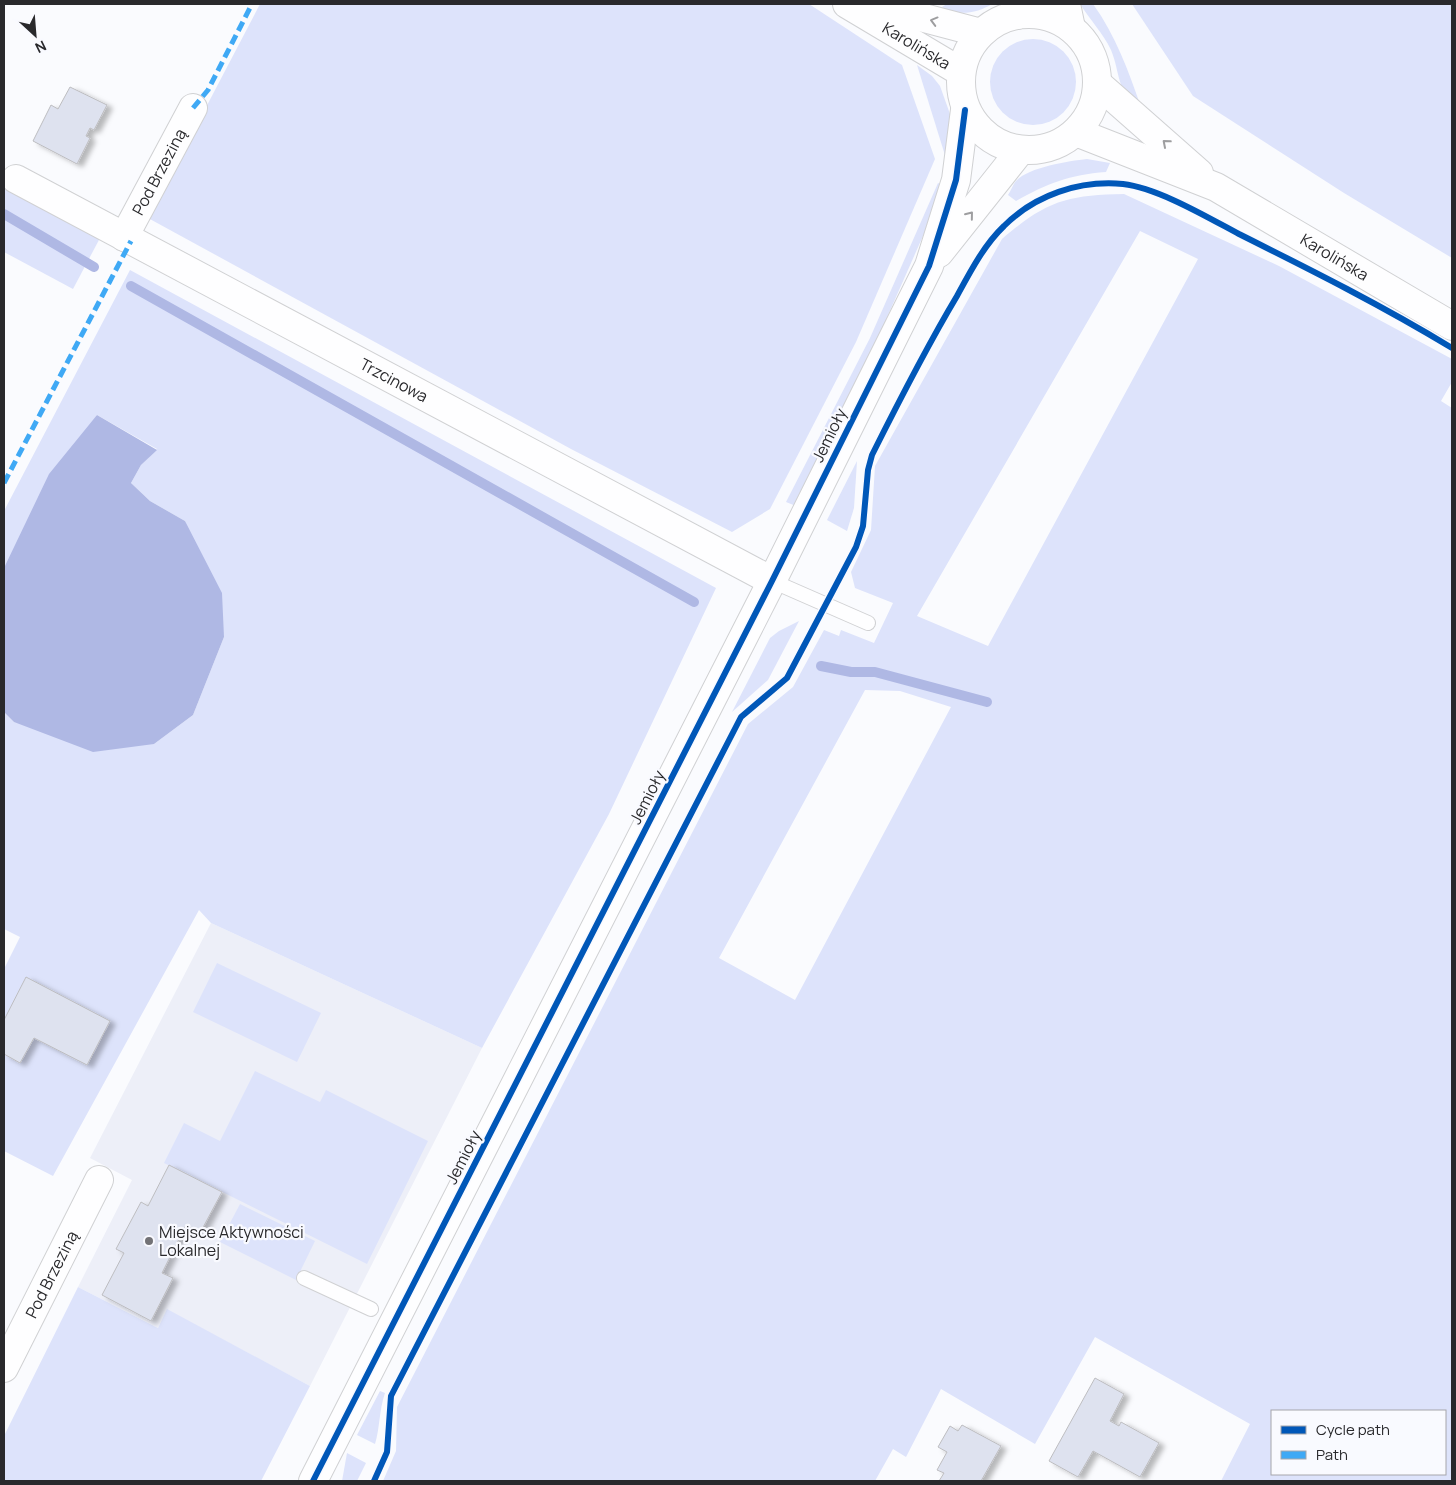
<svg xmlns="http://www.w3.org/2000/svg" width="1456" height="1485" font-family="Manrope,sans-serif">
  <style>
    .built { fill: #edeff8 }
    .green { fill: #dde3fb; fill-rule: evenodd }
    .water { fill: #afb8e4 }
    .lines { fill: none; stroke-linecap: round; stroke-linejoin: round }
    .stream { stroke: #afb8e4; stroke-width: 10 }
    .building { fill: #dee2ef; stroke: #bdbdc0; filter: url(#shadow) }
    .service-casing { stroke: #d0d1d3; stroke-width: 16 }
    .minor-casing { stroke: #d0d1d3; stroke-width: 30 }
    .tertiary-casing { stroke: #d0d1d3; stroke-width: 30 }
    .service { stroke: #fefeff; stroke-width: 14 }
    .minor { stroke: #fefeff; stroke-width: 28 }
    .tertiary { stroke: #fefeff; stroke-width: 28 }
    .quiet { stroke: #3fa9f5; stroke-width: 5; stroke-dasharray: 10 5; stroke-linecap: butt }
    .cycleway-casing { stroke: #f9faff; stroke-width: 9 }
    .cycleway { stroke: #0057b8; stroke-width: 6 }
    .oneway { stroke: #9e9ea0 }
    .poi-dot { fill: #727276; stroke: #f9faff; stroke-width: 2 }
    .labels { text-anchor: middle; dominant-baseline: central; stroke-width: 4.5; stroke-linejoin: round; paint-order: stroke }
    .street-label { font-size: 16px; fill: #29292c; stroke: #f9faff }
    .poi-label { font-size: 16px; fill: #29292c; stroke: #f9faff; text-anchor: start }
  </style>
  <defs>
    <filter id="shadow"><feDropShadow dx="5.5" dy="3" stdDeviation="2.5" flood-color="#0004"/></filter>
  </defs>
  <rect width="100%" height="100%" fill="#fafbfe"/>
  <path class="built" d="M211,923L482,1048L310,1386L167,1310L158,1328L78,1287L132,1180L90,1158Z"/>
  <g class="green">
    <path d="M260,4H809L902,65L935,159L856,342L770,509L732,532L571,449L148,218Z"/>
    <path d="M947,4H992C978,13 956,17 942,7Z"/>
    <path d="M1080,4H1093C1116,36 1128,70 1141,107C1115,91 1121,74 1111,50C1103,33 1090,20 1080,4Z"/>
    <path d="M1132,4H1452V258L1344,193L1193,96Z"/>
    <circle cx="1033" cy="82" r="43"/>
    <path d="M917,65L932,76L940,86L955,128L948,165Z"/>
    <path d="M1087,159L1110,163L1106,172C1069,175 1048,183 1016,201L1008,195C1011,191 1013,184 1016,181C1029,167 1069,161 1087,159Z"/>
    <path d="M938,183L945,186L866,365L796,506L786,502L870,338Z"/>
    <path d="M4,187L100,238L73,289L4,252Z"/>
    <path d="M1124,194L1279,266L1452,359V382L1441,401L1452,408V1481H1221L1250,1424L1095,1337L1035,1444L941,1389L906,1457L893,1449L875,1481H383L396,1451L397,1407L748,724L793,687L824,630L839,636L841,630L874,643L893,603L855,588L851,572L871,530L875,466L1002,239C1046,201 1067,195 1124,194ZM1140,231L1198,259L988,646L917,616ZM865,690L900,691L951,707L795,1000L719,958ZM1272,1411H1445V1474H1272Z"/>
    <path d="M130,270L716,588L609,814L482,1048L211,923L199,910L53,1176L4,1151V969L20,937L4,929V712L14,722L154,744L193,715L224,637L185,521L150,501L131,483L141,465L157,449L97,415L4,568V511Z"/>
    <path d="M857,461L854,508L847,531L827,520Z"/>
    <path d="M799,621L768,680L732,712L770,638L779,631Z"/>
    <path d="M217,963L321,1013L297,1062L193,1012Z"/>
    <path d="M255,1071L320,1102L326,1090L428,1141L367,1264L164,1163L184,1123L220,1141Z"/>
    <path d="M240,1204L315,1241L296,1280L220,1242Z"/>
    <path d="M78,1287L158,1328L167,1309L310,1386L261,1481H4V1436Z"/>
    <path d="M380,1391L385,1393C379,1410 380,1428 375,1444L357,1435Z"/>
    <path d="M347,1453L366,1463L357,1481H342Z"/>
  </g>
  <path class="water" d="M97,415L157,450L141,465L131,483L150,501L185,521L222,593L224,637L193,715L154,744L93,752L14,722L4,712V568L49,474Z"/>
  <g class="lines">
    <g class="stream">
      <path d="M4,214L94,267"/>
      <path d="M131,286L694,602"/>
      <path d="M821,666L851,672H875L987,702"/>
    </g>
  </g>
  <g class="building">
    <path d="M70,87L107,105L94,130L90,128L86,136L90,138L77,164L33,141L51,105L58,109Z"/>
    <path d="M26,977L110,1021L87,1065L34,1038L20,1063L4,1054V1020Z"/>
    <path d="M169,1165L222,1192L200,1233L186,1225L162,1273L173,1278L151,1321L102,1295L124,1253L116,1249L141,1202L148,1206Z"/>
    <path d="M1095,1378L1124,1394L1110,1421L1119,1426L1121,1422L1159,1443L1140,1477L1093,1451L1078,1477L1049,1461Z"/>
    <path d="M962,1425L1001,1446L981,1481H939L944,1473L937,1470L947,1452L938,1447L950,1426L958,1431Z"/>
  </g>
  <g class="lines">
    <g class="service-casing">
      <g id="service">
        <path d="M772,581L868,623"/>
        <path d="M304,1278L371,1309"/>
      </g>
    </g>
    <g class="minor-casing">
      <g id="minor">
        <path id="s1" d="M847,4L961,72"/>
        <path d="M871,4L981,33"/>
        <path d="M1066,4L1071,28"/>
        <path d="M1017,15L1018,4"/>
        <path id="s2" d="M16,179L772,581"/>
        <path id="s3" d="M124,237L193,108"/>
        <path id="s4" d="M4,1368L99,1180"/>
      </g>
    </g>
    <g class="tertiary-casing">
      <g id="tertiary">
        <circle cx="1029" cy="82" r="68"/>
        <path d="M1098,84L1199,173"/>
        <path id="s5" d="M1076,132L1216,187L1452,326"/>
        <path d="M939,253L1020,151"/>
        <path d="M313,1481L772,581L929,266L956,180L965,110"/>
      </g>
    </g>
    <use href="#service" class="service"/>
    <use href="#minor" class="minor"/>
    <use href="#tertiary" class="tertiary"/>
    <g class="quiet">
      <path d="M193,108L208,90L252,4"/>
      <path d="M4,483L131,241"/>
    </g>
    <g class="cycleway-casing">
      <g id="cycleway">
        <path d="M313,1481L772,581L929,266L956,180L965,110"/>
        <path d="M374,1481L387,1452L391,1396L741,717L787,678L856,547L863,526L868,470L872,455C899,401 926,348 957,296C970,272 984,245 1004,226C1035,195 1079,180 1123,184C1158,188 1207,217 1239,234C1311,270 1383,306 1452,348"/>
      </g>
    </g>
    <use href="#cycleway" class="cycleway"/>
  </g>
  <defs><path id="oneway-chevron" d="M-2-3.5L2.5 0L-2 3.5" fill="none" stroke-width="1.6" stroke-linecap="round" stroke-linejoin="round" transform="scale(1.25)"/></defs>
  <g class="oneway">
    <use href="#oneway-chevron" transform="translate(934 21) rotate(-165)"/>
    <use href="#oneway-chevron" transform="translate(1166 143) rotate(-139)"/>
    <use href="#oneway-chevron" transform="translate(970 215) rotate(-51)"/>
  </g>
  <circle class="poi-dot" cx="149" cy="1241" r="5"/>
  <g class="labels">
    <g class="street-label">
      <text stroke="none"><textPath href="#s1" startOffset="81">Karolińska</textPath></text>
      <text stroke="none"><textPath href="#s3" startOffset="74">Pod Brzeziną</textPath></text>
      <text stroke="none"><textPath href="#s5" startOffset="288">Karolińska</textPath></text>
      <text stroke="none"><textPath href="#s2" startOffset="428">Trzcinowa</textPath></text>
      <text transform="translate(829 435) rotate(-64)">Jemioły</text>
      <text transform="translate(647 797) rotate(-63)">Jemioły</text>
      <text transform="translate(463 1157) rotate(-63)">Jemioły</text>
      <text stroke="none"><textPath href="#s4" startOffset="105">Pod Brzeziną</textPath></text>
    </g>
    <g class="poi-label">
      <text x="159" y="1232">Miejsce Aktywności<tspan x="159" dy="18">Lokalnej</tspan></text>
    </g>
  </g>
  <rect width="1456" height="1485" fill="none" stroke="#29292c" stroke-width="10"/>
  <rect x="1271" y="1410" width="175" height="65" fill="#f9faff" stroke="#a6a6ab"/>
  <rect x="1281" y="1426" width="25" height="8" fill="#0057b8" stroke="#a6a6ab"/>
  <text x="1316" y="1435" font-size="15" fill="#29292c">Cycle path</text>
  <rect x="1281" y="1451" width="25" height="8" fill="#3fa9f5" stroke="#a6a6ab"/>
  <text x="1316" y="1460" font-size="15" fill="#29292c">Path</text>
  <g transform="translate(35 35) rotate(154)" stroke="#f9faff" stroke-width="4" paint-order="stroke">
  <path d="M0-4L9 19L0 12L-9 19Z" fill="#29292c"/>
  <text y="-8" font-size="14" font-weight="bold" text-anchor="middle" fill="#29292c">N</text>
  </g>
</svg>
